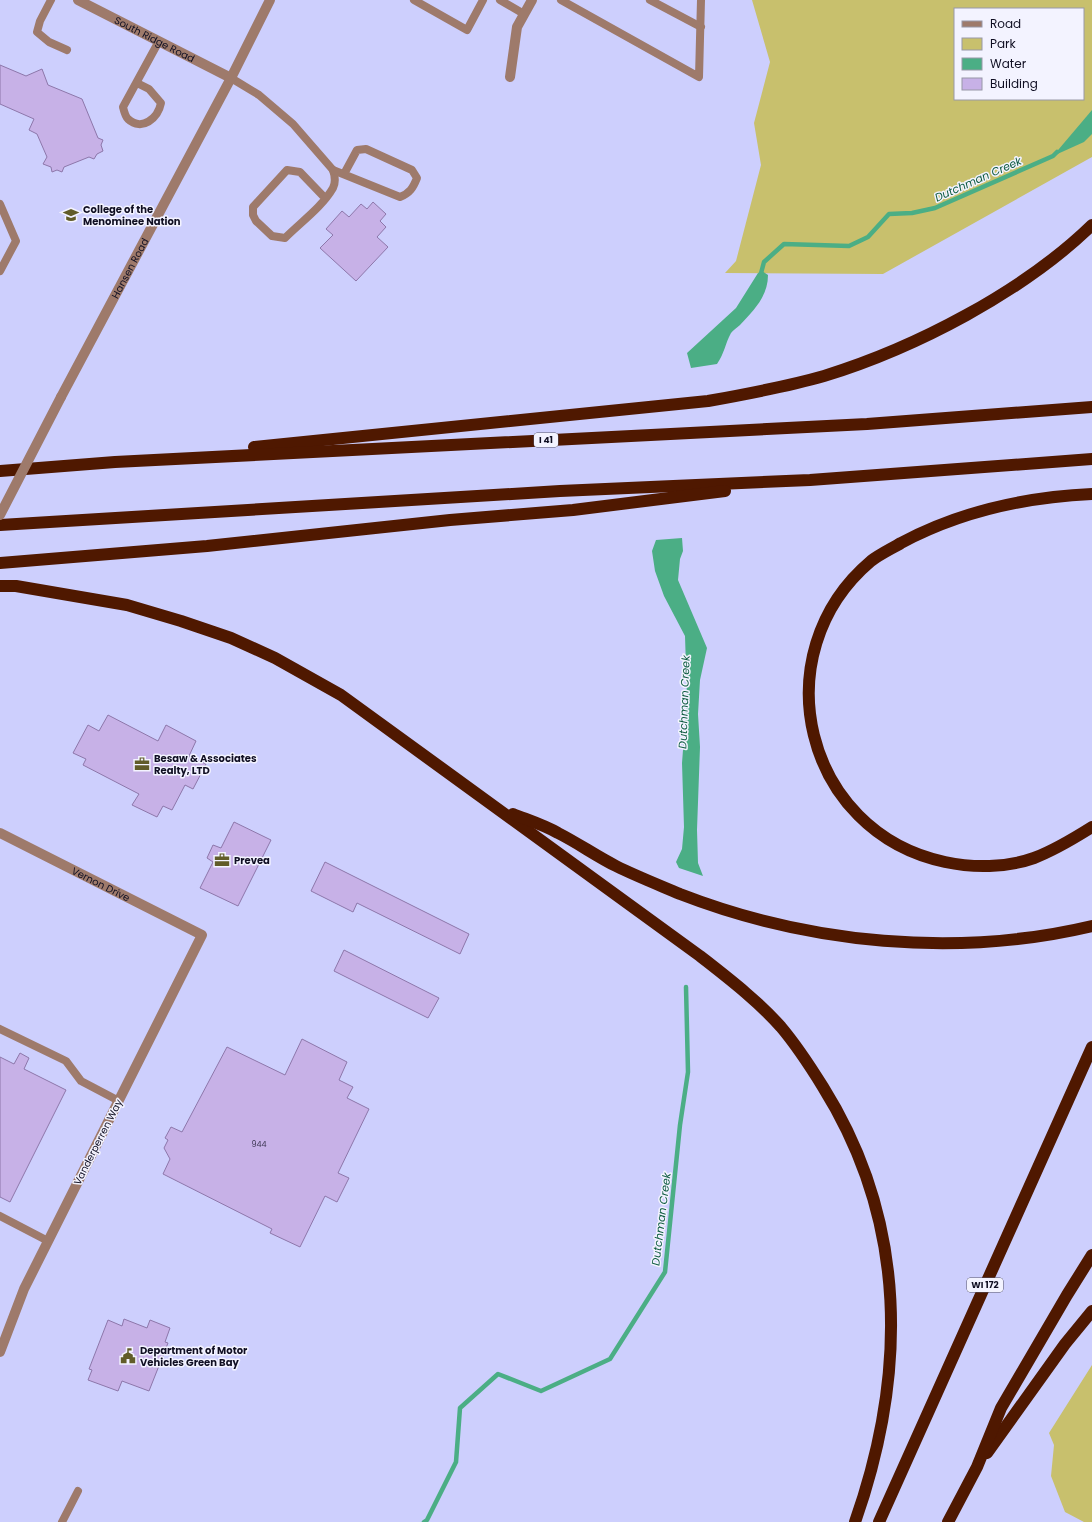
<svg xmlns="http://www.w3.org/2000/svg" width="1092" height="1522" font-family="Poppins,sans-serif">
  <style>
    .green { fill: #c8c06d; fill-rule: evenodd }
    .water { fill: #4bae85 }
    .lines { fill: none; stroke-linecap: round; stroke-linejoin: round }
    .stream { stroke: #4bae85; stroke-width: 4.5 }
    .building { fill: #c7b1e7; stroke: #8d77aa }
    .service { stroke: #9e7a6b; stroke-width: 8 }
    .minor { stroke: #9e7a6b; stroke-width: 10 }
    .motorway { stroke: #4f1800; stroke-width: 12 }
    .minor-bridge { stroke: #9e7a6b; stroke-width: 10 }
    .labels { text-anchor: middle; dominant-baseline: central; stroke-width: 3; stroke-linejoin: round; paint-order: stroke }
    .number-label { font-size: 8px; fill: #3e3854 }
    .shield { fill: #f3f3ff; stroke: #545365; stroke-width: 1 }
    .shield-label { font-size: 9px; font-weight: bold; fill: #100f23 }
    .street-label { font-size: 10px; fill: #100f23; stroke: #f3f3ff }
    .poi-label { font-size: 10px; font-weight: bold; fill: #100f23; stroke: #f3f3ff; text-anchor: start }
    .water-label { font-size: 11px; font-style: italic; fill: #0e5c41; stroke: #f3f3ff }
  </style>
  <rect width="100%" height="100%" fill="#cdcffd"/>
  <g class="green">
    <path d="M752,0H1092V157L883,274L725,273L736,261L761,165L754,123L770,62ZM955,9H1083V99H955Z"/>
    <path d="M1092,1365V1522H1084L1065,1512L1051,1476L1054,1445L1049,1433Z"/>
  </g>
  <g class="water">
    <path d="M1092,110V134L1084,142L1053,156Z"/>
    <path d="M762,271L768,275C768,296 754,310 740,325C737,328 733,330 731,333C725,344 725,352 717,364L691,368L687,353L736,308L758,273Z"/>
    <path d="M682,538L683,551L680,559L678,580L707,648L700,680L698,714L700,747L697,830L698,863L703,876L679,868L676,862L682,849L684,827L682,763L687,698L685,636L664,596L655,571L652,551L656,540Z"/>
  </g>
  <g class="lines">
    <g class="stream">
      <path d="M760,277L764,262L784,244L849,246L868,237L889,214L912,213L935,208L1053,156L1057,152"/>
      <path d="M424,1522L427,1520L456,1462L460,1408L498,1374L541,1391L610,1359L665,1272L680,1125L688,1072L686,987"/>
    </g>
  </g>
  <g class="building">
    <path d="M0,65L26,76L42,69L48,85L82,99L98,138L103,140L101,145L103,151L97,154L94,159L89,157L64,167L62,172L57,170L52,172L51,167L43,164L47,157L37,134L29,130L34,119L0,104Z"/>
    <path d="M373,202L386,214L380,221L386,227L377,237L388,247L356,281L320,248L333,235L326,229L342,211L349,217L361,204L367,209Z"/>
    <path d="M108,715L158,741L166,725L196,741L189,756L206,764L193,789L185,785L172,810L163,806L157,817L132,805L139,794L83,765L86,759L73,753L88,725L99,731Z"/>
    <path d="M234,822L271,840L238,906L200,888L213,862L207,858L213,845L221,848Z"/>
    <path d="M325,862L469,934L460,954L357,903L353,912L311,891Z"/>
    <path d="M344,950L439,998L428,1018L334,971Z"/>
    <path d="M302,1039L347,1062L339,1080L353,1087L347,1098L369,1109L338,1173L349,1178L337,1202L325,1196L300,1247L270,1233L272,1229L163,1174L170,1159L164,1148L168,1140L165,1138L171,1127L182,1132L227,1047L285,1075Z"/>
    <path d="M20,1053L29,1058L24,1069L66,1090L10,1202L0,1197V1057L14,1064Z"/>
    <path d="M124,1319L147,1328L150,1320L170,1328L165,1342L168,1343L149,1391L122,1381L118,1391L88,1380L92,1370L89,1369L108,1320L122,1326Z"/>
  </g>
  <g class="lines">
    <g class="service">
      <path d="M51,0L40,21L37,32L49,42L67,50"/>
      <path d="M414,0L467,30L483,0"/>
      <path d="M500,0L524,14"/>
      <path d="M561,0L699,77L701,0"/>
      <path d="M650,0L701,27"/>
      <path d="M231,78L259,95L293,124L333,170C335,176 336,182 333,188C322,207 301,222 285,238L272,236L256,221L253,215V207L287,170L300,172L325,198"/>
      <path d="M137,83L149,89L161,103C158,118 142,132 128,119C125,116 124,111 123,107L159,41"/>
      <path d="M333,170L400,197C410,193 413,188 417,178L412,170L366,149L357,150L344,174"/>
      <path d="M0,204L16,241L0,271"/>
      <path d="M0,1029L66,1061L81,1081L119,1101"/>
      <path d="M0,1216L48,1241"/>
      <path d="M62,1522L78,1491"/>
    </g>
    <g class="minor">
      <path id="s1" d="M78,0L231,78"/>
      <path d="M510,77L517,27L532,0"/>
      <path id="s2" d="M61,397L231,78L270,0"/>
      <path id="s3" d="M0,833L202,935L24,1289L0,1352"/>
    </g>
    <g class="motorway">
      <path d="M254,447L708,401C747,394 786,387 824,376C915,348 1023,292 1092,225"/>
      <path d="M0,471L115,462L867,424L1092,407"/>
      <path d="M1092,494C1027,497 959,512 901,543C891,549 880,554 871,561C761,654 804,832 945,862C973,868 1006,868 1034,858C1055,850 1073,839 1092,827"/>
      <path d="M0,525L560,491L810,480L1092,459"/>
      <path d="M0,563L207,546L450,520L573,510L725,491"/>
      <path d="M0,586H16L127,605L181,621L231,638L275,658L341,695L700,956C728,978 757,1000 781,1027C797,1046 810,1066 823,1087C908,1223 907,1374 855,1522"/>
      <path d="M513,814C528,820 544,825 558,833C578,843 596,856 616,866C636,876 659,885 680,894C809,944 957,958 1092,926"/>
      <path d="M987,1453L1065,1344L1092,1311"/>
      <path d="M879,1522L1092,1047"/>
      <path d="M948,1522L977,1467L1001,1408L1067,1295L1092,1255"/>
    </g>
    <path class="minor-bridge" d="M0,515L61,397"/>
  </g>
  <defs>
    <g id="university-bare" transform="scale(1.2)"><path d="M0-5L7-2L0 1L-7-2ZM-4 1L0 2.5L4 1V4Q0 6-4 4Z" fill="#615c29" stroke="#f3f3ff" stroke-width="2.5" paint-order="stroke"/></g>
    <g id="office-bare" transform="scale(1.2)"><path d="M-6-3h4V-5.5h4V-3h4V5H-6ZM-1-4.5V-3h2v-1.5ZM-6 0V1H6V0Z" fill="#615c29" stroke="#f3f3ff" stroke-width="2.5" paint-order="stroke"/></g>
    <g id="civic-bare" transform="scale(1.2)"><path d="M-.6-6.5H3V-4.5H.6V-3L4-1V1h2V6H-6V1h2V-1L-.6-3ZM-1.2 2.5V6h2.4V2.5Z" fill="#615c29" stroke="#f3f3ff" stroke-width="2.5" paint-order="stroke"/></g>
  </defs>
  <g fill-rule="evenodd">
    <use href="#university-bare" x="71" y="215"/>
    <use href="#office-bare" x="142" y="764"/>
    <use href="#office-bare" x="222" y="860"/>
    <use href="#civic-bare" x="128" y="1356"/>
  </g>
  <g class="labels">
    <g class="number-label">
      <text x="259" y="1144">944</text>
    </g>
    <g class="shield">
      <rect x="534" y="433" width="24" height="14" rx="3"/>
      <rect x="967" y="1278" width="36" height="14" rx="3"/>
    </g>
    <g class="shield-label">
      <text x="546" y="440">I 41</text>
      <text x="985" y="1285">WI 172</text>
    </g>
    <g class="street-label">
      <text stroke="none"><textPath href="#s1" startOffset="86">South Ridge Road</textPath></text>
      <text stroke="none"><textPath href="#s2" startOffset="146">Hansen Road</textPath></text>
      <text stroke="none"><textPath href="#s3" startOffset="113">Vernon Drive</textPath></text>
      <text transform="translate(98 1142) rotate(-63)">Vanderperren Way</text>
    </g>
    <g class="poi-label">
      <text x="83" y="209">College of the<tspan x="83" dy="12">Menominee Nation</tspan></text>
      <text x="154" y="758">Besaw &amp; Associates<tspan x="154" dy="12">Realty, LTD</tspan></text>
      <text x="234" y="860">Prevea</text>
      <text x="140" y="1350">Department of Motor<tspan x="140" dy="12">Vehicles Green Bay</tspan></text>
    </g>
    <g class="water-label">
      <text transform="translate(978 179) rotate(-24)">Dutchman Creek</text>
      <text transform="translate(684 702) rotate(-88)">Dutchman Creek</text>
      <text transform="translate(661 1219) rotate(-83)">Dutchman Creek</text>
    </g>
  </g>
  <rect x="954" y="8" width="130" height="92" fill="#f3f3ff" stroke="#9898a7"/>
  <rect x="962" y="21" width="20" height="6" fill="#9e7a6b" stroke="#9898a7"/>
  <text x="990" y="28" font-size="12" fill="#100f23">Road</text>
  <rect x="962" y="38" width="20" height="12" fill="#c8c06d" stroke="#9898a7"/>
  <text x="990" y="48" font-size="12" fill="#100f23">Park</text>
  <rect x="962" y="58" width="20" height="12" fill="#4bae85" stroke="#9898a7"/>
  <text x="990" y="68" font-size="12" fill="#100f23">Water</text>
  <rect x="962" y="78" width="20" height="12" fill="#c7b1e7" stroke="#9898a7"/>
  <text x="990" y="88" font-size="12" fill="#100f23">Building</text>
</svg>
